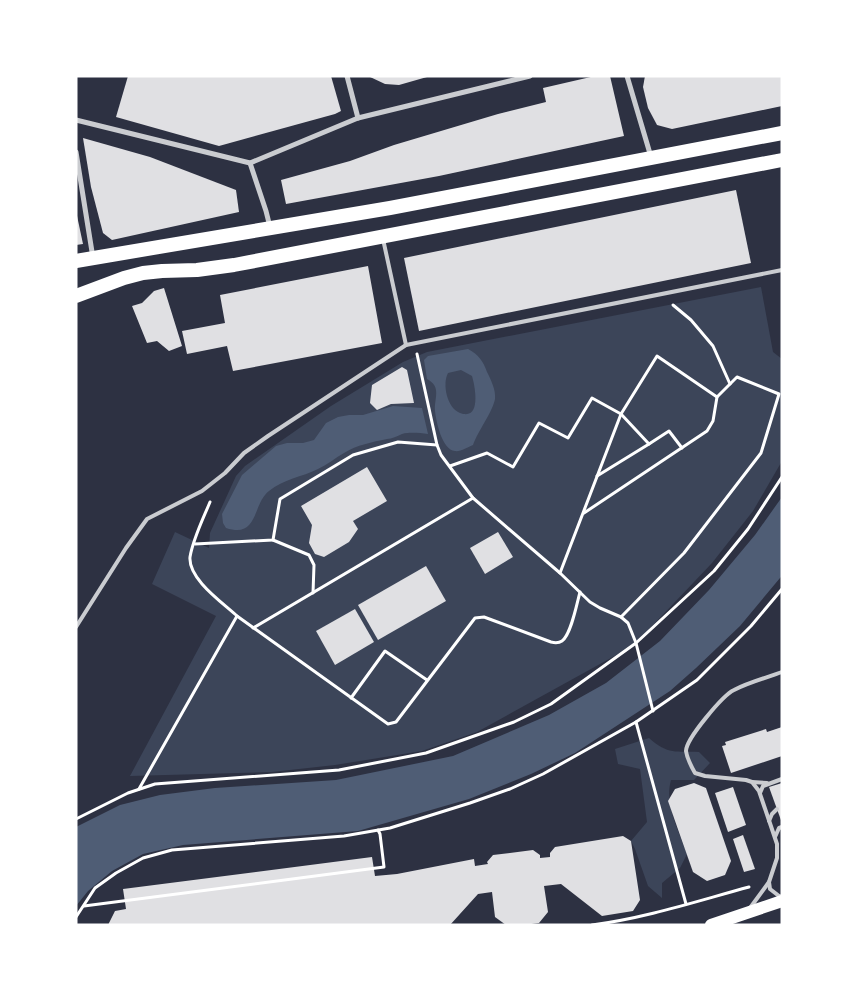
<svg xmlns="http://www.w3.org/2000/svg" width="858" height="1001" font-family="Lato,sans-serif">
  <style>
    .green { fill: #3c4559 }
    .water { fill: #4f5d75; fill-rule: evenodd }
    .building { fill: #e0e0e3 }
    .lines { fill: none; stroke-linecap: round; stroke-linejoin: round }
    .path { stroke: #fff; stroke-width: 3 }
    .service { stroke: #caccd0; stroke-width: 4 }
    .minor { stroke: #caccd0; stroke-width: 5 }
    .primary { stroke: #fff; stroke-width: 12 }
    .trunk { stroke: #fff; stroke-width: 14 }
  </style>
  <rect width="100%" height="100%" fill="#2d3142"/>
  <g class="green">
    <path d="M761,287L773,352L782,359V461L753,511L712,563L636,643L629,648L477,732L422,751L335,765L272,772L130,776L216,616L152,584L175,532L209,548L210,533L236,476L245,466L331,406L403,362L427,352Z"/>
    <path d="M649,738C668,755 676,751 699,752L710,763L694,780H671C664,805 679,831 687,854L680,868L662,883V898L648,886L635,849L631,841L647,822L640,769L618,764L615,749Z"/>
  </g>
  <g class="water">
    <path d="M468,349C479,355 483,361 487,372C491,380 496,390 495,399C493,411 478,431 473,445C468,447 460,452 455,451C442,450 436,421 435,411C434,398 442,387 427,379L424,360L428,356ZM461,370L472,376C475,386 482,421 460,413C447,408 442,384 448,373Z"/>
    <path d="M393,406L422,408L428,434C419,433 410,432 402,434C397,436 392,439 387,439C372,442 357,445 344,453C335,458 327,465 318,469C302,477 283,479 269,491C252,504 259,539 226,528L223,523L222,514L242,475L276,446L287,443H303L314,440L326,423L338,417L349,415H363Z"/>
    <path d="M782,497V576L780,578L740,626L696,668L670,691L575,753L531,774L469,799L358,831L183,845L143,854L112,871L88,891L76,906V827L120,805L160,795L215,788L336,780L453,756L549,715L606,683L660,641L709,590L755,535Z"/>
  </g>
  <g class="building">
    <path d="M128,76H331L341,111L335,114L219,146L116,117Z"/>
    <path d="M368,76H427V77L399,85L385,84Z"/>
    <path d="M595,76H610L624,136L439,176L286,204L281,180L350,161L394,145L498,114L546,102L543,88Z"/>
    <path d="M645,76H782V106L672,129L657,125L648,108L643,87Z"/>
    <path d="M83,138L150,157L236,190L239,212L112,240L103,233L91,187Z"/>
    <path d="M736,190L751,263L419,331L404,258Z"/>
    <path d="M76,211L83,244L76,245Z"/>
    <path d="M368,266L382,343L233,371L227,346L187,354L182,331L225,323L220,295Z"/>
    <path d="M164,288L182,346L169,351L157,341L147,343L132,306L142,303L154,291Z"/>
    <path d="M402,367L407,370L414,403L391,404L377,410L370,403L372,385Z"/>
    <path d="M367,467L387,501L353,521L358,529L349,542L324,557L315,554L309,543L312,525L301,506Z"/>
    <path d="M498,532L513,557L485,574L470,548Z"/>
    <path d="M426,566L446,601L378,640L358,605Z"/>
    <path d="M355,609L374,642L335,665L316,631Z"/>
    <path d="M782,727V756L731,773L722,746L726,745L725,742L766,729L767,732Z"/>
    <path d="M694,783L706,788L731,861L725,875L707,881L693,872L668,801L675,789Z"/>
    <path d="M782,783V823L769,787Z"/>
    <path d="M733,787L746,825L728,832L715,793Z"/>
    <path d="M743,835L755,869L744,872L733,839Z"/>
    <path d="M623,836L631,841L640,900L633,911L602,916L561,884L544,886L548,912L539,923L524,925H506L495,917L492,892L478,894L450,925H108L115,911L126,909L123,889L372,857L375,876L397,874L474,859L475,866L488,864L487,862L493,855L533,850L540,855V858L550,857V853L555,847Z"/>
  </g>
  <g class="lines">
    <g class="path">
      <path d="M673,305L691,320L713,346L730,384"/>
      <path d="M417,354L437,445L441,455L473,498L560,573L590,602L600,608L621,617L628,623L636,643L653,711"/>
      <path d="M649,444L669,431L682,448"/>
      <path d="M450,466L487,453L513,467L539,423L568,438L592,398L621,414L649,444L597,476"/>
      <path d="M584,513L707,431L713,421L717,397"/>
      <path d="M273,540L309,555L314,565L313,593"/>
      <path d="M195,544L273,540L280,499L353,455L398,442L437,445"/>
      <path d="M560,573L621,414L657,356L717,397L737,377L779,394L761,453L684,553L621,617"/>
      <path d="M237,616L388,724L396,722L475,618L484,617L551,642C555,643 559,643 562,641C571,635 577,603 580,592"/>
      <path d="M253,628L473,498"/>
      <path d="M351,698L385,651L427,680"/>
      <path d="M636,722L686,904"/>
      <path d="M139,789L237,616C223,603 188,579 190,557C193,539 203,519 210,502"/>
      <path d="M76,819L128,793L155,784L339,770L426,753L514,722L551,704L636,643L714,571L748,529L782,477"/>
      <path d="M84,906L384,867L380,834L378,830"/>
      <path d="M76,917L95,888L116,873L143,858L172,850L344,836L390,828L470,803L510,789L543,774L636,722L697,680L751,626L782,589"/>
      <path d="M592,925C646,918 697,901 749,887"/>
    </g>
    <g class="service">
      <path d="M383,239L406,345"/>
      <path d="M76,627L126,548L147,519L202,491L225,473L244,453L268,436L406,345L782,270"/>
      <path d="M752,782L767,783"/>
      <path d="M760,793L763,786L782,779"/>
      <path d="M769,821L772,814L777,809"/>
      <path d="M775,837L779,828L782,827"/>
      <path d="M769,882L770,889L779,896L782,897"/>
      <path d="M750,908L769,882L777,858V844L759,791L752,782L746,780L705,776L695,773C691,766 687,758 686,751C686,739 723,695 734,690C749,682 766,678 782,672"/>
    </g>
    <g class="minor">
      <path d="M347,76L358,118"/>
      <path d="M627,76L651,157"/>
      <path d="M76,120L250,163L358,118L530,76"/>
      <path d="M76,152L93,258"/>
      <path d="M250,163L266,211L270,227"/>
    </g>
    <path class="primary" d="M711,925L782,901"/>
    <g class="trunk">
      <path d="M76,261L390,208L782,133"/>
      <path d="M76,296L124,278L143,273L162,271L197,270L234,265L782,160"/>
    </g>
  </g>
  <rect width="858" height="1001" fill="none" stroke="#ffffff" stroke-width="155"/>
</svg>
